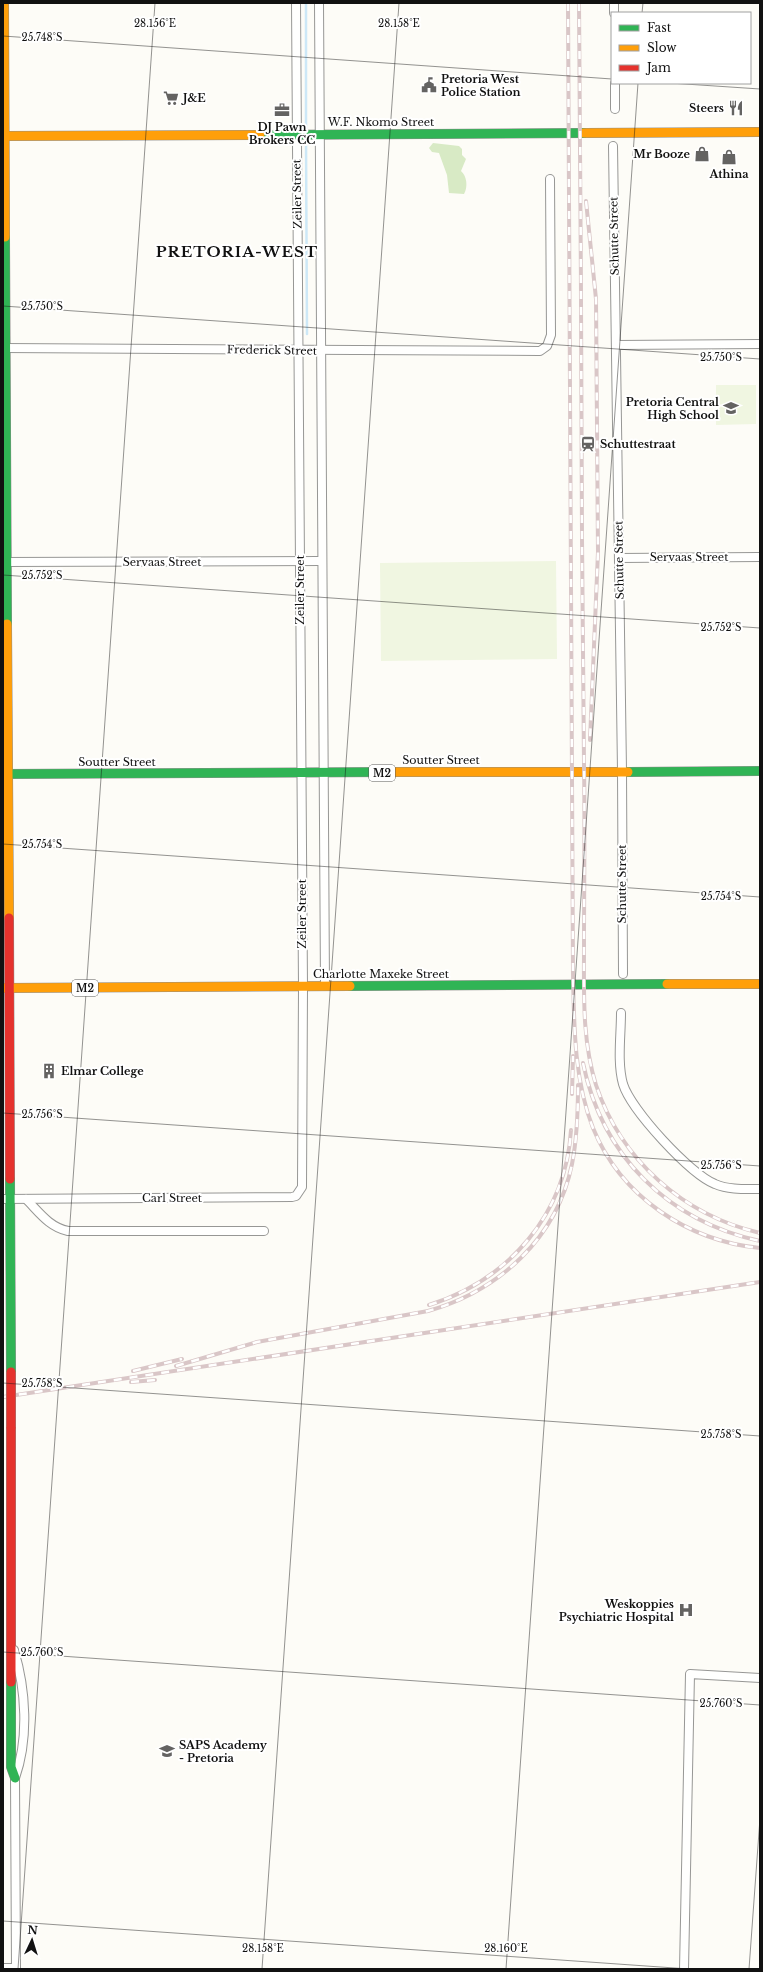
<svg xmlns="http://www.w3.org/2000/svg" width="763" height="1972" font-family="'Libre Baskerville',serif">
  <style>
    .forest { fill: #d8eac5 }
    .pitch { fill: #f0f6e1 }
    .lines { fill: none; stroke-linecap: round; stroke-linejoin: round }
    .stream { stroke: #cde8f7; stroke-width: 2.5 }
    .street-casing { stroke: #979795; stroke-width: 10 }
    .fast-casing { stroke: #8e8d8b; stroke-width: 10 }
    .slow-casing { stroke: #8e8d8b; stroke-width: 10 }
    .jam-casing { stroke: #8e8d8b; stroke-width: 10 }
    .street { stroke: #fffffe; stroke-width: 8 }
    .fast { stroke: #30b455; stroke-width: 9 }
    .slow { stroke: #ff9f0a; stroke-width: 9 }
    .jam { stroke: #e5322d; stroke-width: 9 }
    .rail-casing { stroke: #d9c6c7; stroke-width: 4 }
    .rail { stroke: #fff; stroke-width: 2.5; stroke-dasharray: 8; stroke-linecap: butt }
    .jam-bridge-casing { stroke: #8e8d8b; stroke-width: 10; stroke-linecap: butt }
    .jam-bridge { stroke: #e5322d; stroke-width: 9 }
    .ticks { fill: none; stroke: #111; stroke-width: 1; stroke-opacity: 0.45 }
    .labels { text-anchor: middle; dominant-baseline: central; stroke-width: 4; stroke-linejoin: round; paint-order: stroke }
    .shield { fill: #fff; stroke: #585858; stroke-width: 1 }
    .shield-label { font-size: 10px; font-weight: bold; fill: #111 }
    .poi-label { font-size: 11px; font-weight: bold; fill: #111; stroke: #fff; text-anchor: start }
    .street-label { font-size: 11px; fill: #111; stroke: #fff }
    .district-label { font-size: 15px; font-weight: bold; letter-spacing: 1px; fill: #111; stroke: #fff }
    .ticks-label { font-size: 10px; text-anchor: middle; fill: #111; stroke: #fff; stroke-width: 4; stroke-linejoin: round; paint-order: stroke }
  </style>
  <rect width="100%" height="100%" fill="#fdfcf7"/>
  <path class="forest" d="M433,143L459,146L462,149V155L466,159L461,171C467,176 468,187 464,194L449,193L447,175L439,153L432,152L429,148Z"/>
  <g class="pitch">
    <path d="M756,385V424L716,425V385Z"/>
    <path d="M556,561L557,659L381,661L380,563Z"/>
  </g>
  <g class="lines">
    <g class="stream">
      <path d="M306,3V132"/>
      <path d="M306,139L307,334"/>
    </g>
    <g class="street-casing">
      <g id="street">
        <path d="M319,3L325,986"/>
        <path d="M614,13V3"/>
        <path d="M615,83V109"/>
        <path d="M613,146L622,771L623,974"/>
        <path d="M616,345L760,344"/>
        <path d="M3,348L540,351L547,346L551,335L550,179"/>
        <path d="M619,558L760,557"/>
        <path d="M3,562L322,561"/>
        <path d="M621,1013C621,1036 617,1062 623,1084C631,1110 690,1174 715,1184C729,1190 745,1189 760,1189"/>
        <path d="M3,1199L292,1197L296,1196L302,1187L303,987L296,3"/>
        <path d="M26,1199C39,1212 49,1227 68,1231H264"/>
        <path d="M14,1650C26,1690 29,1738 15,1778L16,1969"/>
        <path d="M3,1968H16"/>
        <path d="M684,1969L690,1674L760,1678"/>
      </g>
    </g>
    <g class="fast-casing">
      <g id="fast">
        <path d="M260,135L584,133"/>
        <path d="M5,237L7,624"/>
        <path d="M628,772L760,771"/>
        <path d="M3,774L390,772"/>
        <path d="M350,986L667,984"/>
        <path d="M10,1179L11,1372"/>
        <path d="M11,1682V1767L15,1778"/>
      </g>
    </g>
    <g class="slow-casing">
      <g id="slow">
        <path d="M4,3L5,237"/>
        <path d="M584,133L760,132"/>
        <path d="M3,136L260,135"/>
        <path d="M7,624L9,918"/>
        <path d="M390,772H628"/>
        <path d="M667,984H760"/>
        <path d="M3,988L350,986"/>
      </g>
    </g>
    <g class="jam-casing">
      <g id="jam">
        <path d="M9,918L10,1179"/>
        <path d="M11,1682V1427"/>
      </g>
    </g>
    <use href="#street" class="street"/>
    <use href="#fast" class="fast"/>
    <use href="#slow" class="slow"/>
    <use href="#jam" class="jam"/>
    <g class="rail-casing">
      <g id="rail">
        <path d="M568,3L573,973C574,1025 574,1080 593,1128C621,1197 688,1241 760,1248"/>
        <path d="M579,3C581,181 581,360 582,538C582,613 584,688 584,763C585,824 584,886 584,947C584,994 582,1040 596,1085C621,1160 683,1215 760,1233"/>
        <path d="M586,201L596,299L598,552L590,740"/>
        <path d="M583,1063C602,1156 668,1221 760,1241"/>
        <path d="M572,1094L573,1056"/>
        <path d="M429,1305C509,1280 566,1214 571,1130"/>
        <path d="M176,1366L257,1342L428,1311C499,1291 557,1238 572,1164C577,1139 578,1112 578,1085"/>
        <path d="M133,1371L182,1359"/>
        <path d="M131,1382L155,1380"/>
        <path d="M3,1397L760,1282"/>
      </g>
    </g>
    <use href="#rail" class="rail"/>
    <g class="jam-bridge-casing">
      <path id="jam-bridge" d="M11,1372V1427"/>
    </g>
    <use href="#jam-bridge" class="jam-bridge"/>
  </g>
  <path class="ticks" d="M642,13L643,3M3,36L612,79M670,83L760,89M3,306L760,359M3,575L760,628M3,844L760,897M3,1113L760,1166M3,1383L760,1436M3,1652L760,1705M3,1921L689,1969M18,1969L155,3M262,1969L399,3M506,1969L638,83M749,1969L760,1818"/>
  <defs>
    <g id="civic-bare" transform="scale(1.2)"><path d="M-.6-6.5H3V-4.5H.6V-3L4-1V1h2V6H-6V1h2V-1L-.6-3ZM-1.2 2.5V6h2.4V2.5Z" fill="#646362" stroke="#fff" stroke-width="2.5" paint-order="stroke"/></g>
    <g id="supermarket-bare" transform="scale(1.2)"><path d="M-6-5.5h2.5l.6 2H6L4.5 2H-2.5L-4.4-4H-6ZM-1.5 3.2a1.3 1.3 0 1 0 .1 0ZM3 3.2a1.3 1.3 0 1 0 .1 0Z" fill="#646362" stroke="#fff" stroke-width="2.5" paint-order="stroke"/></g>
    <g id="restaurant-bare" transform="scale(1.2)"><path d="M-5-6h1v4h1v-4h1v4h1v-4h1v5L-1.5 .5V6h-2V.5L-5-1ZM5-6V6H3V1.5H1.5Q1.5-4 5-6Z" fill="#646362" stroke="#fff" stroke-width="2.5" paint-order="stroke"/></g>
    <g id="office-bare" transform="scale(1.2)"><path d="M-6-3h4V-5.5h4V-3h4V5H-6ZM-1-4.5V-3h2v-1.5ZM-6 0V1H6V0Z" fill="#646362" stroke="#fff" stroke-width="2.5" paint-order="stroke"/></g>
    <g id="shop-bare" transform="scale(1.2)"><path d="M-5-2.5h2.3a2.7 3.5 0 0 1 5.4 0H5L5.5 6h-11ZM-1.5-2.5h3a1.5 2.3 0 0 0-3 0Z" fill="#646362" stroke="#fff" stroke-width="2.5" paint-order="stroke"/></g>
    <g id="school-bare" transform="scale(1.2)"><path d="M0-5L7-2L0 1L-7-2ZM-4 1L0 2.5L4 1V4Q0 6-4 4Z" fill="#646362" stroke="#fff" stroke-width="2.5" paint-order="stroke"/></g>
    <g id="station-bare" transform="scale(1.2)"><path d="M-3-6H3Q5-6 5-4V2Q5 4 3 4L4.5 6H3L1.5 4h-3L-3 6H-4.5L-3 4Q-5 4-5 2V-4Q-5-6-3-6ZM-3.5-4v3h7v-3ZM-3.5 1v1.5H-2V1ZM2 1v1.5H3.5V1Z" fill="#646362" stroke="#fff" stroke-width="2.5" paint-order="stroke"/></g>
    <g id="building-bare" transform="scale(1.2)"><path d="M-4-6H4V6H1V3H-1V6H-4ZM-2.5-4.3h1.7v1.8h-1.7ZM.8-4.3h1.7v1.8H.8ZM-2.5-1h1.7V.8h-1.7ZM.8-1h1.7V.8H.8Z" fill="#646362" stroke="#fff" stroke-width="2.5" paint-order="stroke"/></g>
    <g id="hospital-bare" transform="scale(1.2)"><path d="M-5-5h3v3.5h4V-5h3V5h-3V1.5h-4V5h-3Z" fill="#646362" stroke="#fff" stroke-width="2.5" paint-order="stroke"/></g>
    <g id="university-bare" transform="scale(1.2)"><path d="M0-5L7-2L0 1L-7-2ZM-4 1L0 2.5L4 1V4Q0 6-4 4Z" fill="#646362" stroke="#fff" stroke-width="2.5" paint-order="stroke"/></g>
  </defs>
  <g fill-rule="evenodd">
    <use href="#civic-bare" x="429" y="85"/>
    <use href="#supermarket-bare" x="171" y="98"/>
    <use href="#restaurant-bare" x="736" y="108"/>
    <use href="#office-bare" x="282" y="110"/>
    <use href="#shop-bare" x="702" y="154"/>
    <use href="#shop-bare" x="729" y="157"/>
    <use href="#school-bare" x="731" y="408"/>
    <use href="#station-bare" x="588" y="444"/>
    <use href="#building-bare" x="49" y="1071"/>
    <use href="#hospital-bare" x="686" y="1610"/>
    <use href="#university-bare" x="167" y="1751"/>
  </g>
  <g class="labels">
    <g class="shield">
      <rect x="369" y="765" width="26" height="16" rx="3"/>
      <rect x="72" y="980" width="26" height="16" rx="3"/>
    </g>
    <g class="shield-label">
      <text x="382" y="773">M2</text>
      <text x="85" y="988">M2</text>
    </g>
    <g class="poi-label">
      <text x="441" y="79">Pretoria West<tspan x="441" dy="13">Police Station</tspan></text>
      <text x="183" y="98">J&amp;E</text>
      <text x="724" y="108" text-anchor="end">Steers</text>
      <text x="282" y="127" text-anchor="middle">DJ Pawn<tspan x="282" dy="13">Brokers CC</tspan></text>
      <text x="690" y="154" text-anchor="end">Mr Booze</text>
      <text x="729" y="174" text-anchor="middle">Athina</text>
      <text x="719" y="402" text-anchor="end">Pretoria Central<tspan x="719" dy="13">High School</tspan></text>
      <text x="600" y="444">Schuttestraat</text>
      <text x="61" y="1071">Elmar College</text>
      <text x="674" y="1604" text-anchor="end">Weskoppies<tspan x="674" dy="13">Psychiatric Hospital</tspan></text>
      <text x="179" y="1745">SAPS Academy<tspan x="179" dy="13">- Pretoria</tspan></text>
    </g>
    <g class="street-label">
      <text x="381" y="122">W.F. Nkomo Street</text>
      <text transform="translate(297 194) rotate(-91)">Zeiler Street</text>
      <text transform="translate(614 236) rotate(-91)">Schutte Street</text>
      <text transform="translate(272 350) rotate(1)">Frederick Street</text>
      <text x="689" y="557">Servaas Street</text>
      <text transform="translate(619 560) rotate(-91)">Schutte Street</text>
      <text x="162" y="562">Servaas Street</text>
      <text transform="translate(300 590) rotate(-90)">Zeiler Street</text>
      <text x="441" y="760">Soutter Street</text>
      <text x="117" y="762">Soutter Street</text>
      <text transform="translate(622 884) rotate(-90)">Schutte Street</text>
      <text transform="translate(302 914) rotate(-90)">Zeiler Street</text>
      <text x="381" y="974">Charlotte Maxeke Street</text>
      <text x="172" y="1198">Carl Street</text>
    </g>
    <g class="district-label">
      <text x="237" y="251">PRETORIA-WEST</text>
    </g>
  </g>
  <g class="ticks-label">
    <text x="155" y="27">28.156°E</text>
    <text x="399" y="27">28.158°E</text>
    <text x="42" y="41">25.748°S</text>
    <text x="42" y="310">25.750°S</text>
    <text x="721" y="361">25.750°S</text>
    <text x="42" y="579">25.752°S</text>
    <text x="721" y="631">25.752°S</text>
    <text x="42" y="848">25.754°S</text>
    <text x="721" y="900">25.754°S</text>
    <text x="42" y="1118">25.756°S</text>
    <text x="721" y="1169">25.756°S</text>
    <text x="42" y="1387">25.758°S</text>
    <text x="721" y="1438">25.758°S</text>
    <text x="42" y="1656">25.760°S</text>
    <text x="721" y="1707">25.760°S</text>
    <text x="263" y="1952">28.158°E</text>
    <text x="506" y="1952">28.160°E</text>
  </g>
  <rect width="763" height="1972" fill="none" stroke="#111111" stroke-width="8"/>
  <rect x="611" y="12" width="140" height="72" fill="#ffffff" stroke="#a0a0a0"/>
  <rect x="619" y="25" width="20" height="6" fill="#30b455" stroke="#a0a0a0"/>
  <text x="647" y="32" font-size="12" fill="#111111">Fast</text>
  <rect x="619" y="45" width="20" height="6" fill="#ff9f0a" stroke="#a0a0a0"/>
  <text x="647" y="52" font-size="12" fill="#111111">Slow</text>
  <rect x="619" y="65" width="20" height="6" fill="#e5322d" stroke="#a0a0a0"/>
  <text x="647" y="72" font-size="12" fill="#111111">Jam</text>
  <g transform="translate(32 1940) rotate(4)" stroke="#ffffff" stroke-width="3" paint-order="stroke">
  <path d="M0-3L7 15L0 10L-7 15Z" fill="#111111"/>
  <text y="-6" font-size="11" font-weight="bold" text-anchor="middle" fill="#111111">N</text>
  </g>
</svg>
